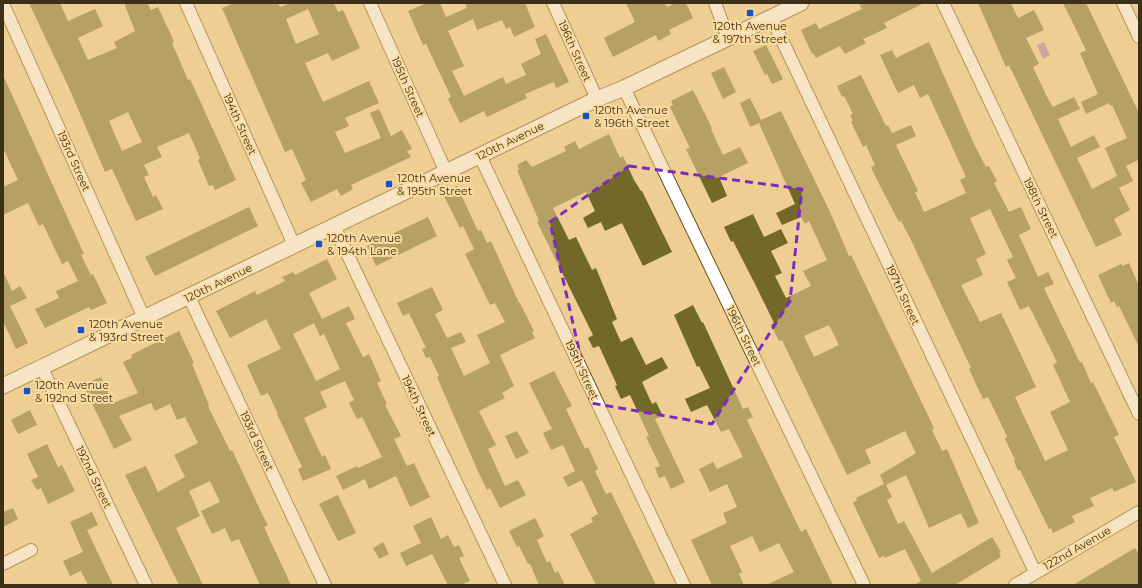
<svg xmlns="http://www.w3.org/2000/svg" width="1142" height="588" font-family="Montserrat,sans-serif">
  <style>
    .water { fill: #a671af }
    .building { fill: #71682a; fill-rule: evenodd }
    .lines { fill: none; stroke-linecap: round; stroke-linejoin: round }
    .minor-casing { stroke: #6c4f12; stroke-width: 14 }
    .tertiary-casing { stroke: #6c4f12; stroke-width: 17 }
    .minor { stroke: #fff; stroke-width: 12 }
    .tertiary { stroke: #fff; stroke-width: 15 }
    .marked { fill: none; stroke: #7b2cbf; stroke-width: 3; stroke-dasharray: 8 5; stroke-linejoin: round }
    .poi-dot { fill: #1a53bf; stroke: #fcdba0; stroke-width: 1.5 }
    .labels { text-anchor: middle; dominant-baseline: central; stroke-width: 4; stroke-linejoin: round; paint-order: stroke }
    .poi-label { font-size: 11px; fill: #3d3018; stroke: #fcdba0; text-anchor: start }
    .street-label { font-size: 11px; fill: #3d3018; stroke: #fcdba0 }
  </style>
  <rect width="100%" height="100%" fill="#efce93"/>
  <path class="water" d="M1044,42L1050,55L1043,59L1037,45Z"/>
  <g class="building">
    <path d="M29,3H60L68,21L95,9L103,26L78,38L88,60L117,48L114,42L135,31L124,3H147L151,10L158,7L172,37L174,42L172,43L188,80L190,79L201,103L236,180L215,190L213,185L209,186L198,160L200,158L189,133L157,147L162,157L144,165L149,175L144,177L153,197L156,195L163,209L136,221L112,169L105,172L69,88ZM128,112L142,142L122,151L109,121Z"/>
    <path d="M234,3H278L280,7L290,3H334L338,12L343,10L360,48L332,61L328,53L305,63L323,102L369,81L379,103L345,118L349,126L335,132L345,153L381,138L370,113L379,109L391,136L402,130L412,149L407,151L411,157L351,185L353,189L341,196L337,189L311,202L301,183L306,180L292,149L285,152L222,8ZM308,9L319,34L296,44L286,19Z"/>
    <path d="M427,3H440L446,17L467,8L465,3H525L535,27L514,37L510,27L506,29L502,20L477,30L473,19L448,31L464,66L452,71L464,96L503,77L506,84L526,75L521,64L541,54L535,39L546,34L569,82L556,88L554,82L525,94L527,98L487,117L484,111L460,123L448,99L451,97L426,44L423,45L408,11Z"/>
    <path d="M626,3H665L667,7L675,3H686L693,18L669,30L671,34L658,41L656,35L613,57L604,38L635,22Z"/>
    <path d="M859,3H924L884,23L887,28L863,39L866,43L845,54L840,46L816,58L813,53L812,54L801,30L816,23L819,29L862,9Z"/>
    <path d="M978,3H1011L1018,18L1034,10L1044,30L1026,38L1039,64L1033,67L1048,99L1053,107L1074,97L1080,109L1058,119L1071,147L1094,135L1100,147L1077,158L1092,189L1117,176L1105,148L1127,138L1112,105L1110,106L1109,103L1086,114L1081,102L1098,94L1080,53L1086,50L1063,3H1086L1139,113V162L1138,160L1126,166L1133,181L1119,188L1130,210L1114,219L1122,235L1096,247L1009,65L1006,67Z"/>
    <path d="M929,42L975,146L986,167L989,166L997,181L994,183L1009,212L1021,207L1031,229L1019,235L1038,277L1048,272L1054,284L1044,288L1080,363L1082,362L1091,383L1093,382L1119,435L1114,437L1136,482L1114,492L1112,488L1090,498L1094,506L1072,516L1075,522L1053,533L1051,528L1049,529L1020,470L1018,471L1014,461L1015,460L1005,439L1007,437L1005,432L988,397L983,399L969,369L971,368L910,238L901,221L899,222L877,180L871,167L875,165L866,145L863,147L851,122L853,121L850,115L853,114L844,96L842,97L837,86L861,75L886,126L888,125L892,133L911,125L916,136L896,145L918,191L915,192L924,212L951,200L966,193L960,180L966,177L928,94L920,98L914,85L898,93L880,55L892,50L896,58ZM990,209L1013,257L1007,260L1016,278L1007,282L1020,310L1029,306L1057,362L1053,365L1070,402L1050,412L1068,450L1045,461L1015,397L1036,387L1015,342L1001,313L980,322L961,285L983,275L976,259L986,254L970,218Z"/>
    <path d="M766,45L783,79L772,84L767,74L765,75L753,51Z"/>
    <path d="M724,67L736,92L723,99L711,73Z"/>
    <path d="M3,75L84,254L81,255L91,275L93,274L107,303L91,310L89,307L45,328L35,309L59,298L56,291L78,281L68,261L62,264L43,224L39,226L28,203L3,215V187L18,180L3,148Z"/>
    <path d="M693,90L712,128L711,129L723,155L740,147L748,163L719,177L727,196L712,203L686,149L690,148L670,107L673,105L671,101Z"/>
    <path d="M750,98L761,120L781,111L830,212L849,256L851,255L854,261L934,428L932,430L942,451L947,449L979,523L968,528L961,513L929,528L906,475L886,485L892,497L887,500L898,524L904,521L932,573L992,537L1001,552L999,553L1001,557L955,585H914L921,581L905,549L885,558L884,556L879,558L853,503L857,500L856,498L884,484L880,475L916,453L905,431L865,450L871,463L847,475L782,340L779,341L771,325L774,323L756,286L733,241L731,242L724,227L753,214L764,237L781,229L788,243L771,251L782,273L775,276L786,298L811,286L803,271L827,260L809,221L805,224L801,217L782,225L776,213L795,204L759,123L750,127L740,103ZM829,325L839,345L814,357L804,336Z"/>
    <path d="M609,134L620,158L623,156L634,180L641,191H642L672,252L643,266L622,223L605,231L601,222L588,228L583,218L595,211L586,192L553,208L569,240L576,237L592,270L596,268L617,319L612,322L621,342L632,337L646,365L662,357L668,368L642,382L652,404L656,402L663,416L655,419L685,482L671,489L665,476L659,478L655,468L660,466L646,437L649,436L630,395L621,399L615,386L617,385L599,346L593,348L588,338L593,335L537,222L539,221L517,170L519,169L517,165L526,160L532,167L566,151L564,147L575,141L579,149Z"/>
    <path d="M457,186L478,231L481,230L487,243L491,241L519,303H520L534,331L532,332L535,338L500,355L514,386L502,393L505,398L479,411L496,445L488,449L505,486L518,480L526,495L500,508L490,488L487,490L477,469L437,377L439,376L430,357L426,358L422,349L426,348L409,313L403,316L397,303L432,287L443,310L435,314L447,338L461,332L466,342L451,348L464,376L490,363L477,335L505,322L495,303L490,305L472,268L465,254L474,249L463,226L460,228L442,192Z"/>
    <path d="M249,207L258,226L155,276L145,257Z"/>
    <path d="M428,217L437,236L376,266L367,246Z"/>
    <path d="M327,259L337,279L309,293L322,319L349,306L355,319L346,323L363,357L369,354L381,381L377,383L387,404L385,405L401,436L394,439L407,466L414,463L430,497L410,507L396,476L369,489L365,479L343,490L336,476L357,466L358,468L382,457L362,417L357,419L349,403L354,400L345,381L320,392L327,407L304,418L322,457L325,455L331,469L303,481L298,469L302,467L277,414H278L268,393L261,396L247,365L281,349L266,319L230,338L216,311L255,291L257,295L285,281L282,277L293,272L295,275ZM314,323L320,336L324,334L340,369L316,381L293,334Z"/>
    <path d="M1129,263L1139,286V347L1119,306L1117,307L1114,301L1111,303L1098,275L1121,264L1122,266Z"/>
    <path d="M3,271L12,291L20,286L27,298L10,306L28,343L16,349L3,321Z"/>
    <path d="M693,305L702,323L703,322L743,409L748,407L753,417L747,420L801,532L806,529L833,585H766L794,572L779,543L760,552L752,536L730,546L742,572L739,574L744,585H712L691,540L727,523L723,513L737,507L727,484L710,492L699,469L713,462L717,469L743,457L729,429L721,432L707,405L691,412L685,399L710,388L699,366L697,367L674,315Z"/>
    <path d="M179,331L194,363L192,364L209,405L208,406L230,451L232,450L263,516L268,525L264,527L291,585H260L239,539L231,542L225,528L212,534L201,511L220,502L210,481L189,491L200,516L176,528L203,585H179L125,475L146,466L158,492L185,477L174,455L198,443L185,417L177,420L170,404L155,411L151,403L119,416L132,440L114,449L83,385L101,377L113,403L138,393L123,362L132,358L131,355Z"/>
    <path d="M554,371L572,406L566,409L585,449L588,447L598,469L595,471L606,494L611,492L656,585H596L570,534L593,522L591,518L598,514L582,480L568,487L563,477L575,471L563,445L551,450L543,433L552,429L529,383Z"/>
    <path d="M30,410L37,425L18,434L11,420Z"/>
    <path d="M517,431L529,453L516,459L505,436Z"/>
    <path d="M47,444L58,467L62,465L75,491L48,504L41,488L37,490L31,480L38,477L27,454Z"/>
    <path d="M338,495L356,533L338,541L319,504Z"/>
    <path d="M13,508L18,519L3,527V512Z"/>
    <path d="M92,512L98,525L87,530L113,585H88L81,571L70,576L63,561L83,552L70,522Z"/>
    <path d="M431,517L441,539L448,535L454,547L459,545L464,556L459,558L470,581L461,585H448L432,554L406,566L400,553L421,543L413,526Z"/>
    <path d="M535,518L544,536L537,540L547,563L550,561L555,573L558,571L565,585H539L530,564H528L519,546L517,547L509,531Z"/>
    <path d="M383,542L389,554L379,559L373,548Z"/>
    <path d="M1135,548L1139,555V585H1073Z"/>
  </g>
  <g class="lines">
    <g class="minor-casing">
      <g id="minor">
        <path d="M186,3L294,245"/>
        <path d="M370,3L446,172"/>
        <path d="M553,3L597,99"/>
        <path d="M715,3L728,38"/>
        <path d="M943,3L1139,414"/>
        <path d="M1123,3L1139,37"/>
        <path d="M3,4L144,318"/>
        <path d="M771,17L1035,572"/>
        <path d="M624,88L864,585"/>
        <path d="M480,156L684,585"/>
        <path d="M334,226L505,585"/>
        <path d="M189,297L325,585"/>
        <path d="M42,368L146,585"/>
        <path d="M3,564L31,550"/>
        <path d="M1015,585L1139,512"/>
      </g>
    </g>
    <g class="tertiary-casing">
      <path id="tertiary" d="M3,386L597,99L624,88L801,3"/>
    </g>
    <use href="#minor" class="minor"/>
    <use href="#tertiary" class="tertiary"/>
  </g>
  <path d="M0 0H1142V588H0ZM629,166L802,189L790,301L712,424L591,403L550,222Z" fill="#efce93" fill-opacity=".55" fill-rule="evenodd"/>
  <path class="marked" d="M629,166L802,189L790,301L712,424L591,403L550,222Z"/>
  <g class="poi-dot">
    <rect x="746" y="9" width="8" height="8" rx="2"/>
    <rect x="582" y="112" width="8" height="8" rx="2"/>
    <rect x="385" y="180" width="8" height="8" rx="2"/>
    <rect x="315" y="240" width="8" height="8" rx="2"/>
    <rect x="77" y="326" width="8" height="8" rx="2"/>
    <rect x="23" y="387" width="8" height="8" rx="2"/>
  </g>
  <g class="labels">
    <g class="poi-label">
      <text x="750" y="26" text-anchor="middle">120th Avenue<tspan x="750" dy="13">&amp; 197th Street</tspan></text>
      <text x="594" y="110">120th Avenue<tspan x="594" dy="13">&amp; 196th Street</tspan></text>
      <text x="397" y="178">120th Avenue<tspan x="397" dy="13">&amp; 195th Street</tspan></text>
      <text x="327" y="238">120th Avenue<tspan x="327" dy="13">&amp; 194th Lane</tspan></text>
      <text x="89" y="324">120th Avenue<tspan x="89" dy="13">&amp; 193rd Street</tspan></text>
      <text x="35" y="385">120th Avenue<tspan x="35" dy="13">&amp; 192nd Street</tspan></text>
    </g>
    <g class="street-label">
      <text transform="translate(575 51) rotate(66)">196th Street</text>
      <text transform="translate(408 87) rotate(66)">195th Street</text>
      <text transform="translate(240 124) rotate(66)">194th Street</text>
      <text transform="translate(510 141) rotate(-26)">120th Avenue</text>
      <text transform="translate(74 161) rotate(66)">193rd Street</text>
      <text transform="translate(1041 208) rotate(64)">198th Street</text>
      <text transform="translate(218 283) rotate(-26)">120th Avenue</text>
      <text transform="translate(903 295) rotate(65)">197th Street</text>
      <text transform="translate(744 336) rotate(64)">196th Street</text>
      <text transform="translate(582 370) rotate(65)">195th Street</text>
      <text transform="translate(419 406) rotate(65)">194th Street</text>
      <text transform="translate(257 441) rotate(65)">193rd Street</text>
      <text transform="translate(94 477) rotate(64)">192nd Street</text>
      <text transform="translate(1077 548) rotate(-30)">122nd Avenue</text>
    </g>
  </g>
  <rect width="1142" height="588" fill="none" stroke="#3d3018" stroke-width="8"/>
</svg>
